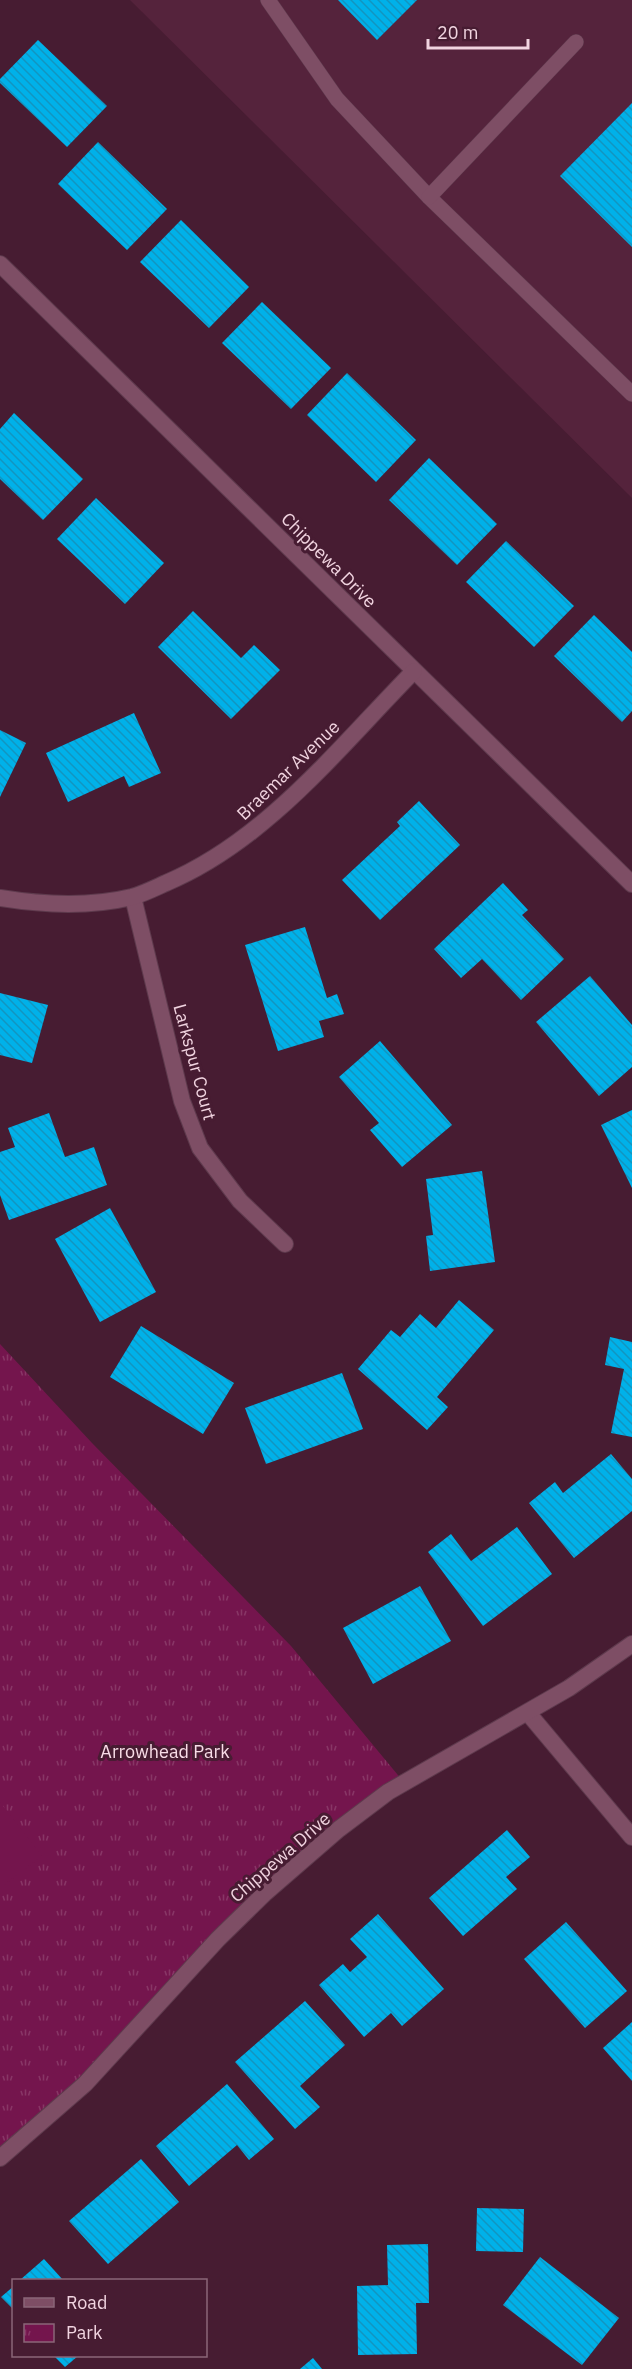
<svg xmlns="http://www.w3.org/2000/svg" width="632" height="2369" font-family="'IBM Plex Sans',sans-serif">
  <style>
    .built { fill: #55233c }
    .park { fill: url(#park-tufts) }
    .garden { fill: #74154d }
    .building { fill: url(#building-back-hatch) }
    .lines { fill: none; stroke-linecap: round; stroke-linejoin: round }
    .service-casing { stroke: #5e3a4d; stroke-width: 16 }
    .minor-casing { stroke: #5e3a4d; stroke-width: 18 }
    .service { stroke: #7e4e65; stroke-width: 15 }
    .minor { stroke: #7e4e65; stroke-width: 16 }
    .labels { text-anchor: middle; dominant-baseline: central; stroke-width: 6; stroke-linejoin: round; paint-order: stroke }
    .street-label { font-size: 18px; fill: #f1d4e0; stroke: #471c32 }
    .park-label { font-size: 18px; fill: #f8dce7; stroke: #471c32 }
  </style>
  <defs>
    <pattern id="park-tufts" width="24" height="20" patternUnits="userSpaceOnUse" patternTransform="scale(1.5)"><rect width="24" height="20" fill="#74154d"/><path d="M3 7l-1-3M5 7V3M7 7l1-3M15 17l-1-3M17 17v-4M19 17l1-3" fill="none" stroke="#883666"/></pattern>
    <pattern id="building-back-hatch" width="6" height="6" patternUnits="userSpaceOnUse" patternTransform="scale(1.5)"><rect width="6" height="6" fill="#00b1e9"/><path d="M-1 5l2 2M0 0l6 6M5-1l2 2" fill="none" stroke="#1295c0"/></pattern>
  </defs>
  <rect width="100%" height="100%" fill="#471c32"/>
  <path class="built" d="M130,0H632V498Z"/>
  <path class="park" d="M0,1344L92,1443L291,1646L402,1780L345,1817L0,2155Z"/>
  <path class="garden" d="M0,1802L42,1856L0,1888Z"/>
  <g class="building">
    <path d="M338,0H417L377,40Z"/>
    <path d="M38,40L107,106L67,147L0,83V79Z"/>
    <path d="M632,103V247L560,176Z"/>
    <path d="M98,142L167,209L127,250L58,184Z"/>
    <path d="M181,220L249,287L209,328L140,262Z"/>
    <path d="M262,302L331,368L291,409L222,343Z"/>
    <path d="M347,373L416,440L376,482L307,415Z"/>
    <path d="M14,413L83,479L43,520L0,479V429Z"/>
    <path d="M429,458L497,524L457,565L389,500Z"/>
    <path d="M96,498L164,563L125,604L57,539Z"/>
    <path d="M506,541L574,606L534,647L466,582Z"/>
    <path d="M193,611L241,658L254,645L280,670L231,719L158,647Z"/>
    <path d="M594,615L632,652V711L622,722L554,656Z"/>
    <path d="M134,713L161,773L129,787L124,776L68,802L46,753Z"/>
    <path d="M0,730L26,743L0,797Z"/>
    <path d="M419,801L460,845L380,920L342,880L400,826L397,822Z"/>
    <path d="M503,883L528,910L522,915L564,959L521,1000L482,959L461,978L434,949Z"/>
    <path d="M305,927L327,998L337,994L344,1014L319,1021L324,1037L278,1051L245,945Z"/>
    <path d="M590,976L632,1025V1067L599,1096L536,1022Z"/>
    <path d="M0,993L48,1005L32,1063L0,1055Z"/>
    <path d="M380,1041L452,1125L402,1167L370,1130L379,1123L339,1077Z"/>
    <path d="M632,1110V1188L601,1125Z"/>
    <path d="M49,1113L65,1157L94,1147L107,1185L9,1220L0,1195V1152L15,1147L8,1128Z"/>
    <path d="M482,1171L495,1262L430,1271L426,1236L433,1235L426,1179Z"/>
    <path d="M110,1208L156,1292L100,1322L55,1239Z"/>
    <path d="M459,1300L494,1330L437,1397L448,1407L427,1430L358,1369L391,1330L400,1337L420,1314L436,1328Z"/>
    <path d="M141,1326L234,1383L203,1434L110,1377Z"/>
    <path d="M610,1337L632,1342V1437L611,1433L624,1369L605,1365Z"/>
    <path d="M342,1373L363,1429L266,1464L245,1408Z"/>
    <path d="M611,1454L632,1479V1511L574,1558L529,1503L555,1482L563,1493Z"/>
    <path d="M517,1527L552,1574L483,1626L428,1552L451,1534L471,1561Z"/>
    <path d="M420,1586L451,1641L373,1684L343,1628Z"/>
    <path d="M507,1830L530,1857L506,1877L517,1889L463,1936L429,1898Z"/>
    <path d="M378,1914L444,1989L402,2026L391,2013L364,2037L319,1985L343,1964L350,1972L367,1957L350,1939Z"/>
    <path d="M566,1922L627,1991L585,2028L524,1959Z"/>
    <path d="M305,2001L345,2045L300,2086L320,2107L295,2129L235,2062Z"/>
    <path d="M632,2022V2081L603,2048Z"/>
    <path d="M227,2084L274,2139L249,2160L237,2145L189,2186L156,2146Z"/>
    <path d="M141,2159L179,2202L108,2264L69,2221Z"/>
    <path d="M477,2208L524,2209L523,2252L476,2251Z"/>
    <path d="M428,2244L429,2303H416L417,2354L358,2355L357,2286L388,2285L387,2245Z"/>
    <path d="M540,2257L619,2318L582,2365L503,2305Z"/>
    <path d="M44,2259L63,2280H20Z"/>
    <path d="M14,2286V2310L1,2297Z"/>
    <path d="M54,2356H78L65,2367Z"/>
    <path d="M313,2358L322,2369H300Z"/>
  </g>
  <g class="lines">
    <g class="service-casing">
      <g id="service">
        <path d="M268,0L337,99L429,197L632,394"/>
        <path d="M429,197L576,42"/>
      </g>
    </g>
    <g class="minor-casing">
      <g id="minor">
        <path d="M0,264L632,884"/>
        <path d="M133,897L182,1101L200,1148L240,1201L285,1244"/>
        <path d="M0,898C43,905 90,907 132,897C143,894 155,888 166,883C266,841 339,747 414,671"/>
        <path d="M528,1713L632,1837"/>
        <path d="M0,2158L85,2084L218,1939L264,1894L339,1829L388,1792L569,1688L632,1644"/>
      </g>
    </g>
    <use href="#service" class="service"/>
    <use href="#minor" class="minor"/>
  </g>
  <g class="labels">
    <g class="street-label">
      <text transform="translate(329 560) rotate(45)">Chippewa Drive</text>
      <text transform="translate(288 770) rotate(-44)">Braemar Avenue</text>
      <text transform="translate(195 1062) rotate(75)">Larkspur Court</text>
      <text transform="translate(280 1857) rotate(-41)">Chippewa Drive</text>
    </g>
    <g class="park-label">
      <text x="165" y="1751">Arrowhead Park</text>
    </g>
  </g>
  <rect x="12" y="2279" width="195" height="78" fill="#471c32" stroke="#8b6678" stroke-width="1.5"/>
  <rect x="24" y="2298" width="30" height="9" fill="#7e4e65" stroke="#8b6678" stroke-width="1.5"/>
  <text x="66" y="2309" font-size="18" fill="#f1d4e0">Road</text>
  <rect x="24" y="2324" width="30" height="18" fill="url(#park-tufts)" stroke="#8b6678" stroke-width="1.5"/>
  <text x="66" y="2339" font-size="18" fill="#f1d4e0">Park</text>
  <path d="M428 39v9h100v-9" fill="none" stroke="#f1d4e0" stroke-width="3"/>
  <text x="437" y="39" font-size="18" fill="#f1d4e0" stroke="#471c32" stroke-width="4.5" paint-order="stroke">20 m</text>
</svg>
